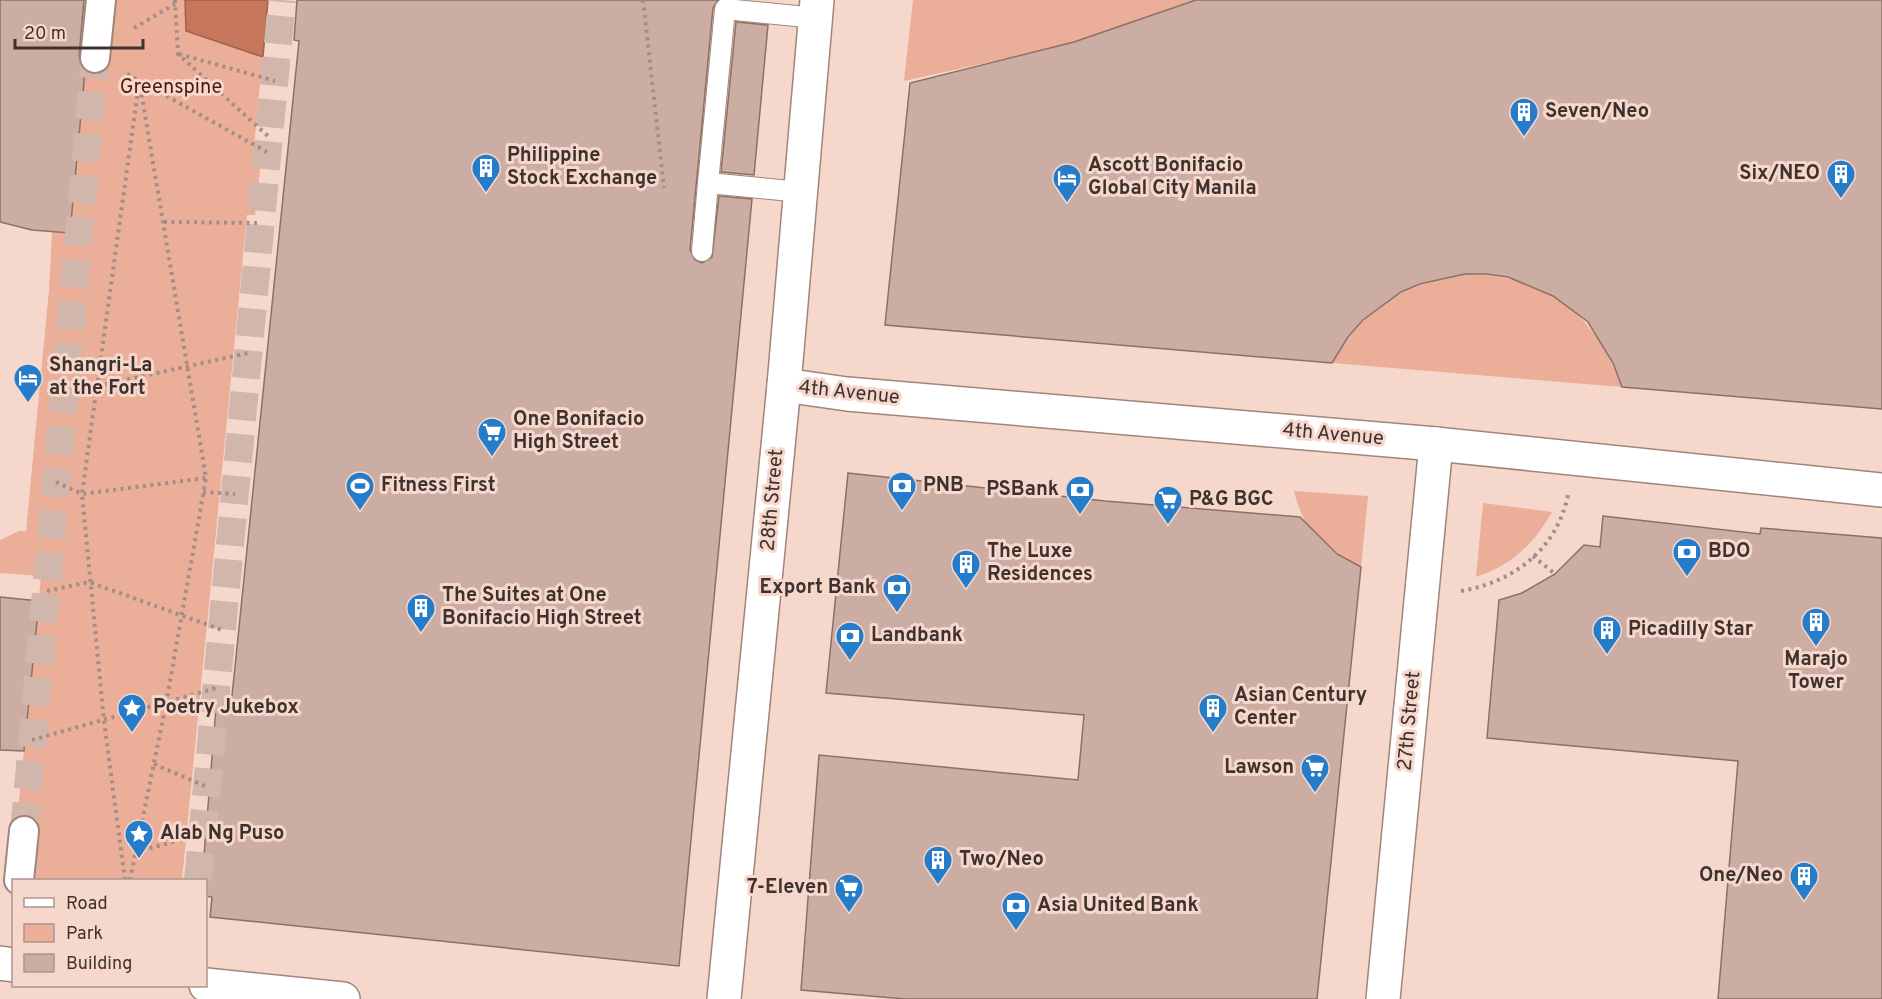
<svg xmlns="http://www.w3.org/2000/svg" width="1882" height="999" font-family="Overpass,sans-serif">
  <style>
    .green { fill: #eaae99 }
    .water { fill: #c6775b; stroke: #9e624e; stroke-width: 1.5 }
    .building { fill: #ccada3; stroke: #8c7066; stroke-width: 1.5 }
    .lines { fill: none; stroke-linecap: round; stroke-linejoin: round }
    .pedestrian-tunnel { stroke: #d1b6ac; stroke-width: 28; stroke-dasharray: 28 14; stroke-linecap: butt }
    .service-casing { stroke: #a1847a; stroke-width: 22 }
    .pedestrian-casing { stroke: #a1847a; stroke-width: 32 }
    .minor-casing { stroke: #a1847a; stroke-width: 36 }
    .path { stroke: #a48d85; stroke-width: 4; stroke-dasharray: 3 4.5; stroke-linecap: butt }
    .service { stroke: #fff; stroke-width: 20 }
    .pedestrian { stroke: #fff; stroke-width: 28 }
    .minor { stroke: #fff; stroke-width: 33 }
    .labels { text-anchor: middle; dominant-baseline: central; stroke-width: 6; stroke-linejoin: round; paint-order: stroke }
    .park-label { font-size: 20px; fill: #4f1c09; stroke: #f6d7cc }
    .poi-label { font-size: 20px; font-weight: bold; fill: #3f322e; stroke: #f6d7cc; text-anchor: start }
    .street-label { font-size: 20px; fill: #3f322e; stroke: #f6d7cc }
  </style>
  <rect width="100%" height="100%" fill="#f6d7cc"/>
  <g class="green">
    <path d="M91,0H268L253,157L261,162L255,215H247L182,880H14L13,894H10L41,576L0,573V540L19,531H26L49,290L52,232L70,233Z"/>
    <path d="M913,0H1197L1075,43L904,81Z"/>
    <path d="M1465,274C1544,274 1595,313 1622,387L1332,363C1368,304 1399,287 1465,274Z"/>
    <path d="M1294,491L1368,496L1361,567C1324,548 1304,532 1294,491Z"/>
    <path d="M1483,503L1552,512C1533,545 1512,565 1476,577Z"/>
  </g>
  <path class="water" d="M185,0H268L263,57L186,31Z"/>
  <g class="building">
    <path d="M0,0H84L79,56L85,71L70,233L32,230L0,222Z"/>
    <path d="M297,0H718L713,8L690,250L695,260L702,263L712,257L719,196L752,199L679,966L210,917L212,897L206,896V880H202L217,696H232L299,41L294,40Z"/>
    <path d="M1196,0H1882V409L1622,387L1613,363L1588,322L1553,296L1508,277L1486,274H1465L1442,279L1420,284L1401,292L1363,320L1348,337L1332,363L885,325L910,83L1074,42Z"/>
    <path d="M736,22L768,25L754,175L721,172Z"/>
    <path d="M848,473L1105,501L1300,517L1337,554L1361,567L1317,999H905L801,990L819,755L1078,780L1084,715L826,693Z"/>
    <path d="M1603,516L1760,534L1761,528L1882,538V999H1718L1738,761L1487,738L1499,600L1522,593L1555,574L1584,545L1600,547Z"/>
    <path d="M0,597L39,601L24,751L0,750Z"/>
  </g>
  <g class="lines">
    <g class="pedestrian-tunnel">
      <path d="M24,831L95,58"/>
      <path d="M198,880L282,0"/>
    </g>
    <g class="service-casing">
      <g id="service">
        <path d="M801,192L708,183L725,9L816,18"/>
        <path d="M702,251L708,183"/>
      </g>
    </g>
    <g class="pedestrian-casing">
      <g id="pedestrian">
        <path d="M95,58L101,0"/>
        <path d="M19,880L24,831"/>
      </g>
    </g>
    <g class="minor-casing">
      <g id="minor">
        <path d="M784,385L847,394L1436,444L1882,490"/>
        <path d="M0,963L14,965"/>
        <path d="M206,985L343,999"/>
        <path d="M724,999L784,385L817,0"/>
        <path d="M1383,999L1436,444"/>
      </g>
    </g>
    <g class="path">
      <path d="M175,0L178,54L269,137"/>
      <path d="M643,0L664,188"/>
      <path d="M134,28L175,4"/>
      <path d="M179,54L275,81"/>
      <path d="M127,74L267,152"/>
      <path d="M164,222L261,223"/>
      <path d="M98,386L248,353"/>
      <path d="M56,482L82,494L206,478"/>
      <path d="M203,492L235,494"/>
      <path d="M1533,556L1555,574"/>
      <path d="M47,591L89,582L222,630"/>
      <path d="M1461,591C1514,582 1557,549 1568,495"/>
      <path d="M32,740L216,688"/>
      <path d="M154,764L207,787"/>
      <path d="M135,852L203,834"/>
      <path d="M125,880L104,721L82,494L139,83"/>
      <path d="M130,880L166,704L206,478L139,79"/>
    </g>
    <use href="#service" class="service"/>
    <use href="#pedestrian" class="pedestrian"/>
    <use href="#minor" class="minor"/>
  </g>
  <defs>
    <g id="building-pin" transform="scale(1.5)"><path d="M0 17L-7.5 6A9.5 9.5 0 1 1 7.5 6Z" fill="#247cca" stroke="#f6d7cc"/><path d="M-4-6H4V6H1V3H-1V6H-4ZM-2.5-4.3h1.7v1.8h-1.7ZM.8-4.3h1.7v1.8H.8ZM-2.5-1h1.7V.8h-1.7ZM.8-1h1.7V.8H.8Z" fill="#fff"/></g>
    <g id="hotel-pin" transform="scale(1.5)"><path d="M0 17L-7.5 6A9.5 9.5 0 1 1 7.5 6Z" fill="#247cca" stroke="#f6d7cc"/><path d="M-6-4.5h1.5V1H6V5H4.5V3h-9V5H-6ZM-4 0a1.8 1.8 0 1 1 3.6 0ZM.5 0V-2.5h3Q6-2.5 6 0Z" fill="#fff"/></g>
    <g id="supermarket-pin" transform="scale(1.5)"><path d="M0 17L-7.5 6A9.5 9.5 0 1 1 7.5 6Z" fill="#247cca" stroke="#f6d7cc"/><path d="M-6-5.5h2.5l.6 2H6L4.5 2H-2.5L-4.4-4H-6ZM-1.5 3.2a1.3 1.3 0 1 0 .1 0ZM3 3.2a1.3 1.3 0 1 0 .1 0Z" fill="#fff"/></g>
    <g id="stadium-pin" transform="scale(1.5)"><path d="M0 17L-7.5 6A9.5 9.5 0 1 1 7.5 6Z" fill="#247cca" stroke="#f6d7cc"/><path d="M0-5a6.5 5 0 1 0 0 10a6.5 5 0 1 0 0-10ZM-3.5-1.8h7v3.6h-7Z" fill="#fff"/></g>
    <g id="bank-pin" transform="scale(1.5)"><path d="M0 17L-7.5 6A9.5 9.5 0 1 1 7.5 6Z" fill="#247cca" stroke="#f6d7cc"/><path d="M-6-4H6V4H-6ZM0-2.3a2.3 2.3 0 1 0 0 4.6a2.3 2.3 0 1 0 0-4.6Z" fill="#fff"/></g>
    <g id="sight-pin" transform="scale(1.5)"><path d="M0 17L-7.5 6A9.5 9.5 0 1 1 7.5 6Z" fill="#247cca" stroke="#f6d7cc"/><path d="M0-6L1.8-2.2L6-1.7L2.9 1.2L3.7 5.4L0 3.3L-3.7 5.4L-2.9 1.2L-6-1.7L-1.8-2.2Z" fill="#fff"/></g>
  </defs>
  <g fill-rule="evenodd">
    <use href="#building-pin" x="1524" y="112"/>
    <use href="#building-pin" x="486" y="168"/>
    <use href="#building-pin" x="1841" y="174"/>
    <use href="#hotel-pin" x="1067" y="178"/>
    <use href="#hotel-pin" x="28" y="378"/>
    <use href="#supermarket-pin" x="492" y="432"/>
    <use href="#stadium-pin" x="360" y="486"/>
    <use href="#bank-pin" x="902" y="486"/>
    <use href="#bank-pin" x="1080" y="490"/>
    <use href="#supermarket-pin" x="1168" y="500"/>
    <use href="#bank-pin" x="1687" y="552"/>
    <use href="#building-pin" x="966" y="564"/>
    <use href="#bank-pin" x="897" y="588"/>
    <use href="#building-pin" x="421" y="608"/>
    <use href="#building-pin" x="1816" y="622"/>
    <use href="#building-pin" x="1607" y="630"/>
    <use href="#bank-pin" x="850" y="636"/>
    <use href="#sight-pin" x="132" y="708"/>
    <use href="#building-pin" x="1213" y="708"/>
    <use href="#supermarket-pin" x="1315" y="768"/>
    <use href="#sight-pin" x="139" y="834"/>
    <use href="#building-pin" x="938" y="860"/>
    <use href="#building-pin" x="1804" y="876"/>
    <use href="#supermarket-pin" x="849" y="888"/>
    <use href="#bank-pin" x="1016" y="906"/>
  </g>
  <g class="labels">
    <g class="park-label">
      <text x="171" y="88">Greenspine</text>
    </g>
    <g class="poi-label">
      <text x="1545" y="112">Seven/Neo</text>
      <text x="507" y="156">Philippine<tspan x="507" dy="23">Stock Exchange</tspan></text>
      <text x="1088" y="166">Ascott Bonifacio<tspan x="1088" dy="23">Global City Manila</tspan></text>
      <text x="1820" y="174" text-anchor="end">Six/NEO</text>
      <text x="49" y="366">Shangri-La<tspan x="49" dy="23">at the Fort</tspan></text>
      <text x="513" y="420">One Bonifacio<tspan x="513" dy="23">High Street</tspan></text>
      <text x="381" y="486">Fitness First</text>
      <text x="923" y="486">PNB</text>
      <text x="1059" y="490" text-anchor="end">PSBank</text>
      <text x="1189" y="500">P&amp;G BGC</text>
      <text x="987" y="552">The Luxe<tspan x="987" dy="23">Residences</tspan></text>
      <text x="1708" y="552">BDO</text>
      <text x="876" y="588" text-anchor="end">Export Bank</text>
      <text x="442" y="596">The Suites at One<tspan x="442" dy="23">Bonifacio High Street</tspan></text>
      <text x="1628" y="630">Picadilly Star</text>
      <text x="871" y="636">Landbank</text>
      <text x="1816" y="660" text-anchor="middle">Marajo<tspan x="1816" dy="23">Tower</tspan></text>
      <text x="1234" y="696">Asian Century<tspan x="1234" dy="23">Center</tspan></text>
      <text x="153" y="708">Poetry Jukebox</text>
      <text x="1294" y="768" text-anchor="end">Lawson</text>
      <text x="160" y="834">Alab Ng Puso</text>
      <text x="959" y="860">Two/Neo</text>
      <text x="1783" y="876" text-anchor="end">One/Neo</text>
      <text x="828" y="888" text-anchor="end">7-Eleven</text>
      <text x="1037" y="906">Asia United Bank</text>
    </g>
    <g class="street-label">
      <text transform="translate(849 393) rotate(6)">4th Avenue</text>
      <text transform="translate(1333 435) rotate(5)">4th Avenue</text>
      <text transform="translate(773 500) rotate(-85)">28th Street</text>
      <text transform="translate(1410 721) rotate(-85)">27th Street</text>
    </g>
  </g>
  <rect x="12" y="879" width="195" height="108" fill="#f6d7cc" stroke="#ad958d" stroke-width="1.5"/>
  <rect x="24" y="898" width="30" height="9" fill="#ffffff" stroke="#ad958d" stroke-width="1.5"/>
  <text x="66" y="909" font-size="18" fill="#3f322e">Road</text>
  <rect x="24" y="924" width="30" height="18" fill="#eaae99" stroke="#ad958d" stroke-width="1.5"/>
  <text x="66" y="939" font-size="18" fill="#3f322e">Park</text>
  <rect x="24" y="954" width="30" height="18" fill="#ccada3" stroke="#ad958d" stroke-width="1.5"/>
  <text x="66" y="969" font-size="18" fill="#3f322e">Building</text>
  <path d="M15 39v9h128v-9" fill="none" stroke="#3f322e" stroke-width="3"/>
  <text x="24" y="39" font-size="18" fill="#3f322e" stroke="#f6d7cc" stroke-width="4.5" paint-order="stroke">20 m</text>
</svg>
